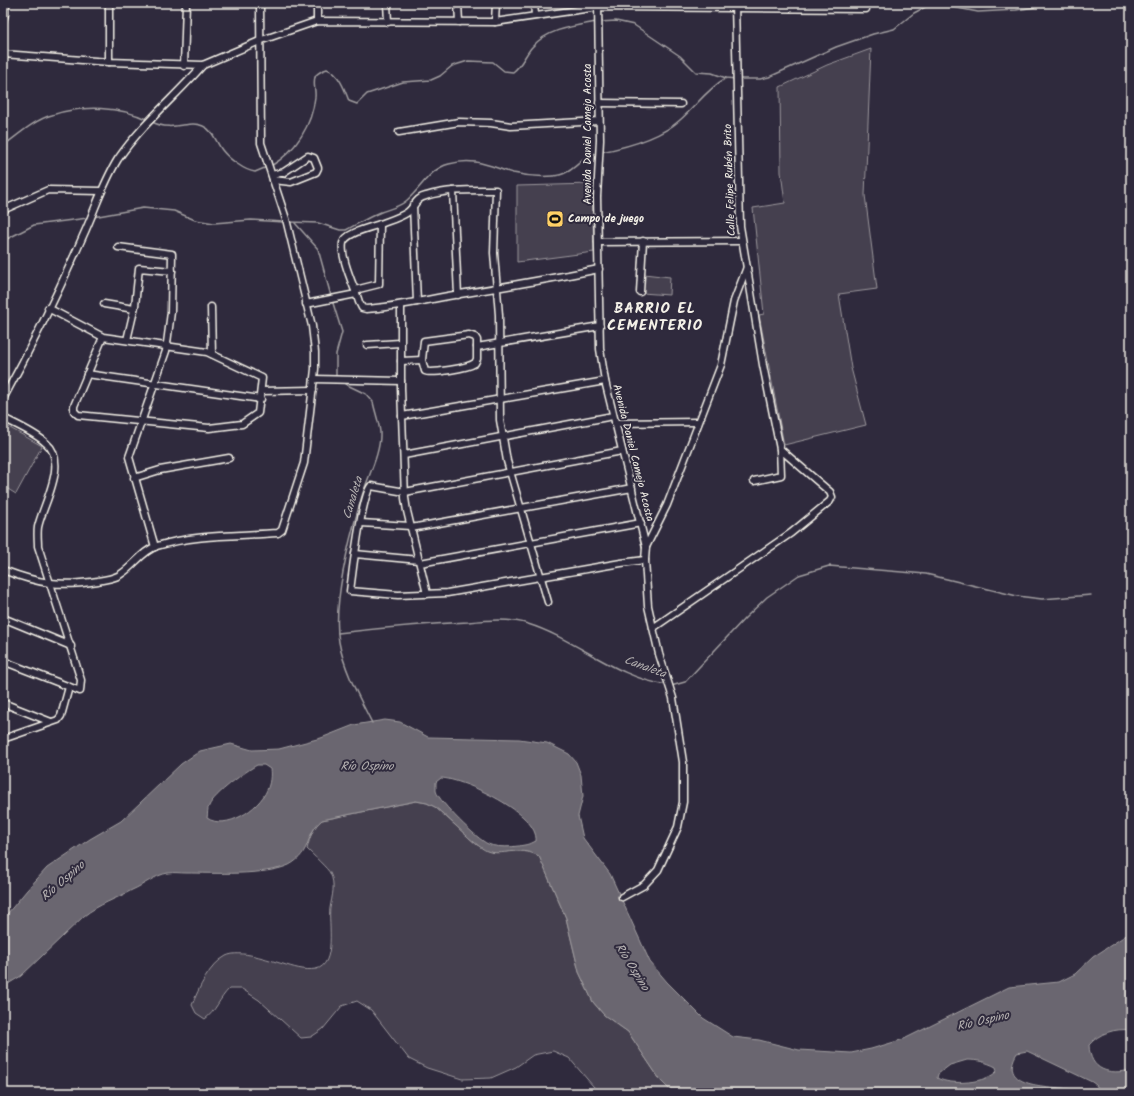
<svg xmlns="http://www.w3.org/2000/svg" width="1134" height="1096" font-family="Kalam,sans-serif">
  <style>
    .green { fill: #454050; stroke: #9c989c }
    .water { fill: #6a6670; stroke: #a19ea0; fill-rule: evenodd }
    .lines { fill: none; stroke-linecap: round; stroke-linejoin: round }
    .stream { stroke: #a19ea0; stroke-width: 1.5 }
    .street-casing { stroke: #f4f1e8; stroke-width: 9 }
    .street { stroke: #2f2a3d; stroke-width: 6 }
    .labels { text-anchor: middle; dominant-baseline: central; stroke-width: 4; stroke-linejoin: round; paint-order: stroke }
    .street-label { font-size: 11px; fill: #f4f1e8; stroke: #2f2a3d }
    .poi-label { font-size: 11px; font-weight: bold; fill: #f4f1e8; stroke: #2f2a3d; text-anchor: start }
    .water-label { font-size: 12px; font-style: italic; fill: #b6b2b2; stroke: #2f2a3d }
    .district-label { font-size: 15px; font-weight: bold; letter-spacing: 1px; fill: #f4f1e8; stroke: #2f2a3d }
  </style>
  <rect width="100%" height="100%" fill="#2f2a3d"/>
  <filter id="ink" filterUnits="userSpaceOnUse"><feTurbulence type="fractalNoise" baseFrequency=".025" numOctaves="2"/><feDisplacementMap in="SourceGraphic" scale="8" xChannelSelector="R" yChannelSelector="G"/><feConvolveMatrix kernelMatrix="1 2 1 2 8 2 1 2 1" color-interpolation-filters="sRGB"/></filter>
  <g filter="url(#ink)">
    <g class="green">
      <path d="M871,49L865,195L877,289L839,294L851,368L866,425L784,445L759,315L764,314L753,208L785,203L781,172L780,87L827,65Z"/>
      <path d="M592,184L594,252L517,262V186Z"/>
      <path d="M644,274L670,277L669,295L642,293Z"/>
      <path d="M3,424L42,446L16,494L3,486Z"/>
      <path d="M416,801L427,803L435,807L477,845L495,852L519,850L532,852L539,856L566,918L579,972L593,1002L604,1015L628,1032L661,1081L673,1093H599L569,1058L553,1051L533,1055L516,1067L491,1078L462,1079L427,1068L409,1059L371,1010L357,1001L342,1006L323,1029L311,1037L301,1038L259,1000L242,989H229C219,999 216,1011 205,1019L196,1013L192,1005C199,988 209,965 226,956C240,949 269,960 283,964C293,967 304,971 316,969C337,965 328,923 330,908C332,896 336,885 330,873C329,870 311,853 307,849C310,837 313,827 322,820Z"/>
    </g>
    <path class="water" d="M385,720L400,722L428,737L519,739L547,743L569,754L576,762L581,775L583,796L578,816L583,838L610,874L650,962L667,982L703,1018L733,1037L759,1040L799,1050L851,1053L871,1049L904,1039L1009,987L1059,982L1075,974L1093,957L1131,932V1030C1115,1028 1099,1033 1089,1045C1090,1071 1109,1075 1131,1070V1093H673L661,1081L628,1032L604,1015L593,1002L579,972L566,918L539,856C517,845 503,857 487,851C475,846 448,817 435,807L427,803L416,801L322,820C305,833 312,853 289,865C265,876 213,873 186,873C180,873 174,872 168,873C155,875 144,885 132,890C116,899 99,904 84,916L21,976L3,987V919L27,890L47,868L90,839L121,821L181,764L200,751L231,744L252,750L279,749L321,738L354,725ZM257,765H264L270,769C271,775 270,784 267,790C259,809 226,831 207,818C208,814 207,809 209,806C214,794 246,771 257,765ZM441,778C464,779 539,813 536,841C527,847 498,849 488,844C478,840 439,802 436,791C436,789 436,785 436,782ZM1027,1051L1092,1082L1096,1085L1098,1088C1087,1095 1073,1089 1061,1088C1041,1086 998,1085 1017,1053ZM967,1060C978,1060 986,1062 996,1067L997,1071C987,1083 951,1086 937,1078L938,1074L950,1065Z"/>
    <g class="lines">
      <g class="stream">
        <path d="M599,22L616,21L634,25L680,56L696,72L712,73L726,78L736,79"/>
        <path d="M739,79H760L769,77L836,47L873,34L894,29L914,13L929,5H942L978,12L1016,10L1061,3"/>
        <path d="M152,122C174,133 188,119 203,126C213,130 216,142 222,150C229,159 245,171 255,172L267,167"/>
        <path d="M3,146C18,135 34,120 52,115C82,105 120,106 148,120"/>
        <path d="M601,152C627,147 660,138 680,120C696,106 707,89 726,78"/>
        <path d="M271,166C296,151 312,125 315,97C316,90 312,81 316,75C319,72 324,70 327,69C339,73 345,90 349,101L357,104L367,94L403,82L431,80L440,76L452,66L468,61L493,62L504,71L513,72C522,65 525,55 532,47C547,29 574,26 596,22"/>
        <path d="M93,217L143,208L174,211L195,220L214,223L251,220L284,222"/>
        <path d="M290,222L318,223L340,230H346C357,224 369,217 381,212C389,209 399,207 406,201C421,189 429,169 449,164C475,157 489,166 513,173C526,176 540,177 553,176C574,175 579,157 597,153"/>
        <path d="M295,223L318,249L331,296"/>
        <path d="M3,241L34,225L88,218"/>
        <path d="M332,300L342,332L336,354V377"/>
        <path d="M345,384L366,394L373,402C375,412 379,422 380,432C381,453 368,476 362,496C351,533 332,603 339,642C344,670 359,697 372,723"/>
        <path d="M338,633C381,628 425,624 468,622C488,620 509,618 528,624C576,639 616,678 667,685"/>
        <path d="M671,686L685,682L745,618L767,597L799,575L829,566L926,574L1017,596L1042,599L1091,595"/>
      </g>
      <g class="street-casing">
        <g id="street">
          <path d="M109,3V62"/>
          <path d="M317,3V21"/>
          <path d="M387,3L388,22"/>
          <path d="M458,3L459,22"/>
          <path d="M534,3L535,15"/>
          <path d="M598,3L600,140L597,197L600,349L605,381L646,547"/>
          <path d="M735,3L740,226L763,365L780,449L781,475L754,481"/>
          <path d="M3,21L5,14V3"/>
          <path d="M495,22L496,3"/>
          <path d="M3,54L109,62L203,65L262,40L317,21L495,22L598,7L866,9V3"/>
          <path d="M184,66L186,3"/>
          <path d="M599,103L681,104"/>
          <path d="M399,132L459,122L491,123L511,126L599,121"/>
          <path d="M272,175L284,172L308,156L314,158L318,168L316,172L291,182L273,180"/>
          <path d="M453,191L458,295"/>
          <path d="M413,205L417,302"/>
          <path d="M3,210L48,190L101,191"/>
          <path d="M598,242L742,241"/>
          <path d="M118,247L172,254L171,312L166,351L129,457L155,547"/>
          <path d="M355,290L379,284L380,224"/>
          <path d="M640,292L643,241"/>
          <path d="M104,304L134,309"/>
          <path d="M306,304L356,294"/>
          <path d="M401,305V388L405,498L407,511L427,594"/>
          <path d="M211,307L212,354"/>
          <path d="M48,308L103,337L207,352L262,378L258,413L242,424L209,428L78,415L74,411V406L103,337"/>
          <path d="M469,335L475,337L477,340V359L475,363C468,368 431,374 425,371L422,360L424,341Z"/>
          <path d="M127,340L135,306L139,268L172,271"/>
          <path d="M367,345L400,343"/>
          <path d="M477,347L600,326"/>
          <path d="M401,361L422,360"/>
          <path d="M87,374L261,399"/>
          <path d="M314,379L401,381"/>
          <path d="M261,391L313,390"/>
          <path d="M3,399C32,346 59,291 83,236C95,210 103,183 118,159C142,124 176,96 203,65"/>
          <path d="M402,416L605,381"/>
          <path d="M3,418C17,425 34,432 46,443C69,462 43,504 38,527C37,534 38,540 38,546L81,680L80,691L3,661"/>
          <path d="M615,423L698,422"/>
          <path d="M622,451L405,492L371,486C362,495 352,574 350,591L398,595L447,593L621,563L645,560"/>
          <path d="M404,455L613,416"/>
          <path d="M134,478L160,470L229,458"/>
          <path d="M361,523L410,526"/>
          <path d="M411,528L632,488"/>
          <path d="M355,554L419,560"/>
          <path d="M420,563L641,523"/>
          <path d="M3,570C40,584 59,587 98,581C106,579 115,579 121,574C134,566 142,551 157,546C196,534 237,536 278,533L282,530L304,463L315,369V352L312,326L286,219L261,143L260,3"/>
          <path d="M548,602L507,461L500,420L499,315L494,253L496,190C472,190 448,189 426,196C416,198 415,206 408,212C401,217 391,220 383,223C373,227 346,232 343,243C340,258 355,288 359,302L362,308L366,309C396,307 425,300 454,295C502,287 551,279 599,269"/>
          <path d="M3,618L71,646"/>
          <path d="M653,628L791,533L830,501L832,497L830,492L780,449"/>
          <path d="M3,703L51,722"/>
          <path d="M3,739L58,720L61,716L69,687"/>
          <path d="M622,897L644,885L658,870L678,827L683,802V762L673,698L659,654L648,606L645,560L646,547L667,505L721,365L734,301L747,267"/>
        </g>
      </g>
      <use href="#street" class="street"/>
    </g>
  </g>
  <defs>
    <g id="stadium-square" transform="scale(0.9)"><rect x="-9" y="-9" width="18" height="18" rx="4" fill="#ffd166" stroke="#2f2a3d"/><path d="M0-5a6.5 5 0 1 0 0 10a6.5 5 0 1 0 0-10ZM-3.5-1.8h7v3.6h-7Z" fill="#111"/></g>
  </defs>
  <g fill-rule="evenodd">
    <use href="#stadium-square" x="555" y="219"/>
  </g>
  <g class="labels">
    <g class="street-label">
      <text transform="translate(588 134) rotate(-90)">Avenida Daniel Camejo Acosta</text>
      <text transform="translate(730 180) rotate(-92)">Calle Felipe Rubén Brito</text>
      <text transform="translate(633 453) rotate(76)">Avenida Daniel Camejo Acosta</text>
    </g>
    <g class="poi-label">
      <text x="568" y="219">Campo de juego</text>
    </g>
    <g class="water-label">
      <text transform="translate(353 498) rotate(-73)">Canaleta</text>
      <text transform="translate(645 667) rotate(20)">Canaleta</text>
      <text x="367" y="766">Río Ospino</text>
      <text transform="translate(63 881) rotate(-41)">Río Ospino</text>
      <text transform="translate(632 967) rotate(58)">Río Ospino</text>
      <text transform="translate(983 1021) rotate(-13)">Río Ospino</text>
    </g>
    <g class="district-label">
      <text x="655" y="309">BARRIO EL<tspan x="655" dy="17">CEMENTERIO</tspan></text>
    </g>
  </g>
  <rect width="1134" height="1096" fill="none" stroke="#2f2a3d" stroke-width="16"/>
  <rect x="8" y="8" width="1118" height="1080" fill="none" stroke="#f4f1e8" stroke-width="1.5" filter="url(#ink)"/>
</svg>
